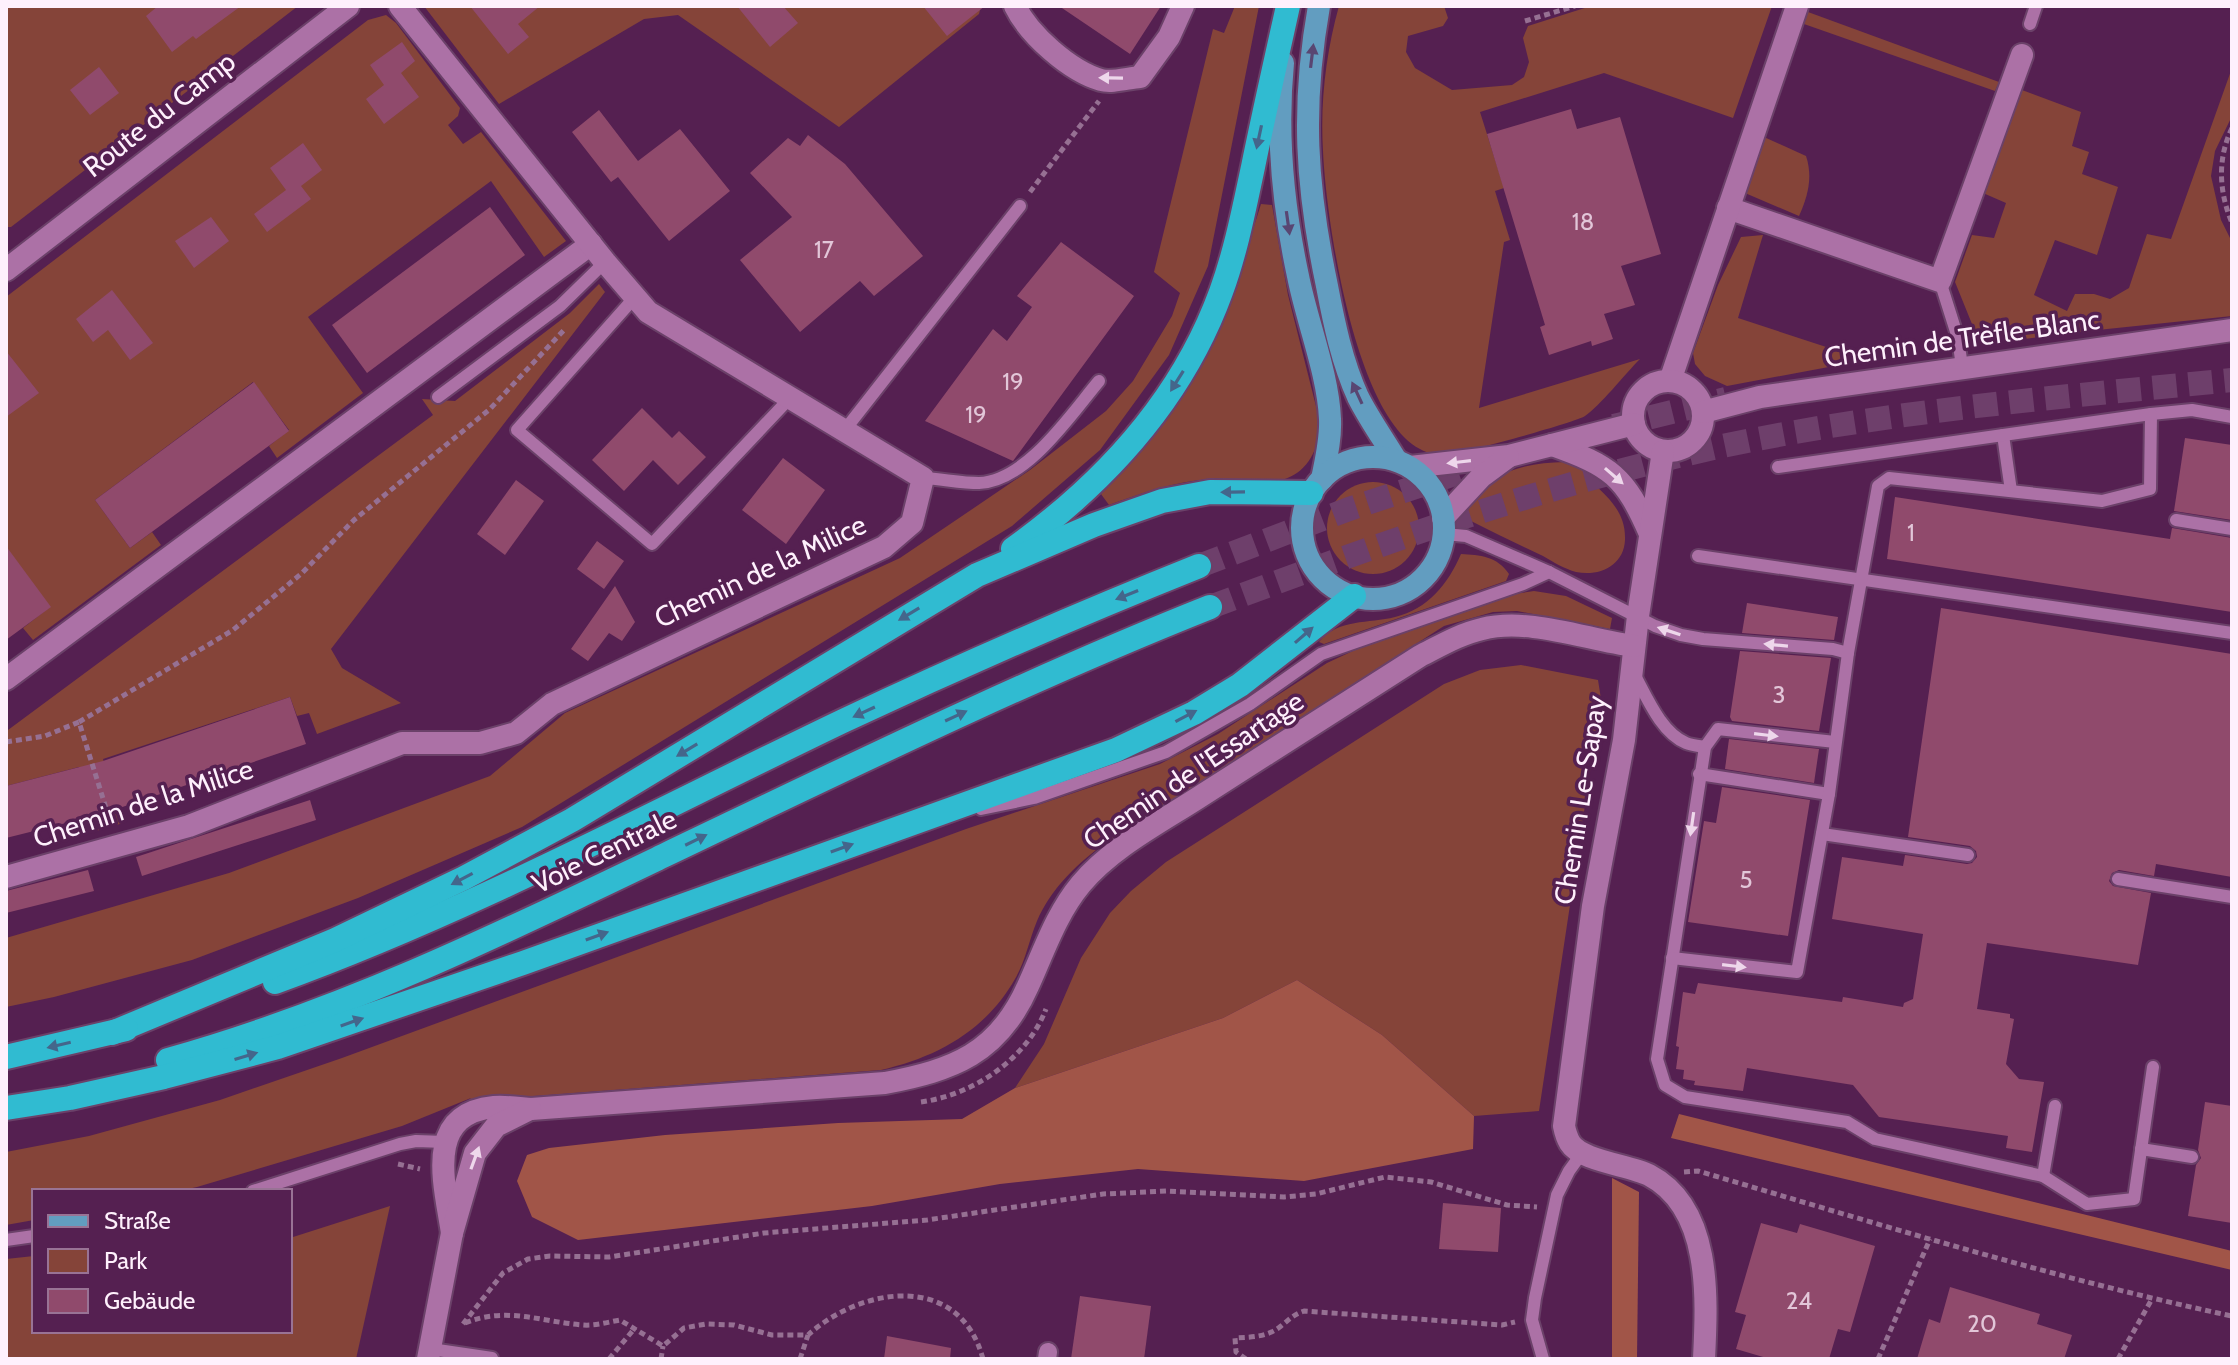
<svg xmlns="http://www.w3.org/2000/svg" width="2238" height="1365" font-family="Cabin,sans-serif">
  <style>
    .green { fill: #854439 }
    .forest { fill: #a15548 }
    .building { fill: #904a6c }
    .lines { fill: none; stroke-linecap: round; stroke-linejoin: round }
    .motorway-tunnel { stroke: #6e3f6b; stroke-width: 24; stroke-dasharray: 24 12; stroke-linecap: butt }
    .service-casing { stroke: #6b4169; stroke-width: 16 }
    .pedestrian-casing { stroke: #6b4169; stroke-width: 22 }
    .minor-casing { stroke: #6b4169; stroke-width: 26 }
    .tertiary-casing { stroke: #6b4169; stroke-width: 26 }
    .primary-casing { stroke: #6b4169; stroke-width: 26 }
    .motorway-casing { stroke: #6b4169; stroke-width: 28 }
    .path { stroke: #967093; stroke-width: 5; stroke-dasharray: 6 4; stroke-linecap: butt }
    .service { stroke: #ac71a6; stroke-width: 12 }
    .pedestrian { stroke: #ac71a6; stroke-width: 18 }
    .minor { stroke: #ac71a6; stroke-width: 22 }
    .tertiary { stroke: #ac71a6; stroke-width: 22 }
    .primary { stroke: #629dc0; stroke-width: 22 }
    .motorway { stroke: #30bbd1; stroke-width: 24 }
    .oneway { fill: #594672 }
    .oneway2 { fill: #eed7eb }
    .oneway3 { fill: #44668b }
    .labels { text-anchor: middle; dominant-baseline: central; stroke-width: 7; stroke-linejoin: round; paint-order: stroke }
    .number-label { font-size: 24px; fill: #e2c6d8 }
    .street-label { font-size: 28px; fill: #fef0fc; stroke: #552051 }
  </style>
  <rect width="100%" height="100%" fill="#552051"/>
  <g class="green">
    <path d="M6,6H298L11,227H6Z"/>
    <path d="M424,6H981L979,14L839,127L678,15L644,19L499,104Z"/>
    <path d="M1235,6H1259L1208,266L1169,355L1100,450L1012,526L522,827L358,898L192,960L54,997L6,1007V938L229,873L490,776L565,713L900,558L1030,470L1106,411L1133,381L1172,316L1180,293L1154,272L1213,29L1224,33Z"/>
    <path d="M1339,6H1444L1448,18L1443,26L1408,36L1406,52L1415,68L1452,90L1512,85L1524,77L1529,62L1523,38L1528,26L1591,6H1772L1733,118L1604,73L1480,112L1504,188L1495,191L1510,240L1504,242L1479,408L1640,359C1626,373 1599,407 1585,416C1574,423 1457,455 1444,455C1437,455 1427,453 1420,449C1355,415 1326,220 1323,151C1320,103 1326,52 1339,6Z"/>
    <path d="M1808,12L1999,82L1995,91L1804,24Z"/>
    <path d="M386,15L396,23L460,108L458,116L448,125L463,144L481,132L566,241L544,257L491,181L308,317L363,393L277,458L269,446L289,430L253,382L95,500L130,548L152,532L161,545L33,640L23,628L50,607L6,566V297L368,20Z"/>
    <path d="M2232,68V116L2215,151L2211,176L2221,220L2232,242V316L2088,331L1977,345L1972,324L1955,282L1972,235L1994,238L2006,203L1983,193L2022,90L2081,112L2072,146L2089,152L2082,174L2118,187L2097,255L2055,240L2034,295L2067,311L2075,294H2094L2110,299L2129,288L2147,234L2171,239Z"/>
    <path d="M1764,137L1806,156C1813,177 1808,196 1799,216L1745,193Z"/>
    <path d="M1261,204L1272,205L1288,295L1321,426C1318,448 1309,471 1285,479C1266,485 1232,478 1211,479C1176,481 1142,493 1109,505L1101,494L1140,452L1167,419L1212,344L1231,299Z"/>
    <path d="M1763,235L1738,318L1866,360L1727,386L1705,376L1695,364L1693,353L1718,285L1741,237Z"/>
    <path d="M599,284L605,292L331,649L342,668L401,703L317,734L309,713L297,716L290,697L103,759L123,823L96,831L79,767L6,786V728L8,730L433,415L422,399L455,401L570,313Z"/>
    <path d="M1565,462L1600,475L1593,483C1611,500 1626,514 1625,540C1624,565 1600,577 1576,572C1565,569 1553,562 1543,556C1519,545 1495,533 1471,521L1466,513C1486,472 1522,463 1565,462Z"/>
    <circle cx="1373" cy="528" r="46"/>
    <path d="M1461,554C1480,555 1497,556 1509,574L1506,581L1324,644L1319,642C1338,618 1369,624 1395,617C1428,609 1448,584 1461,554Z"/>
    <path d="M1534,591L1566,596L1612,618L1610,629L1517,611L1493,612L1444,626L1101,846C1074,867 1051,889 1037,921C1029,940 1026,960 1015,979C986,1030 938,1057 881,1070L481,1100L463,1105L471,1098L402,1126L197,1187L178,1191H34V1220L6,1225V1152L89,1136L220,1100L342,1058L966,829L1160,764L1218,734L1327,663L1357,649L1515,594Z"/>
    <path d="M1521,665L1598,680L1601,699L1539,1111L1474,1116L1382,1035L1297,980L1223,1018L1015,1088L1044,1044L1081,958L1110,913L1131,891L1166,862L1444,684L1480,670Z"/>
    <path d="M390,1206L356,1359H6V1259L34,1256V1331H290V1238Z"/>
  </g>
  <g class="forest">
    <path d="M1297,980L1382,1035L1474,1116L1473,1149L1304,1181L1138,1169L1000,1184L872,1206L578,1240L532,1217L517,1181L527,1155L549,1148L665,1135L838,1123L962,1119L1015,1088L1223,1018Z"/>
    <path d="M1679,1114L2232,1251V1270L1671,1138Z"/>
    <path d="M1612,1178L1639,1192L1637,1359H1612Z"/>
  </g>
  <g class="building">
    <path d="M158,6H241L196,39L193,36L172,52L146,16Z"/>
    <path d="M470,6H540L518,24L529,37L508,54Z"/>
    <path d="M737,6H783L798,23L770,47Z"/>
    <path d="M923,6H985L947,36Z"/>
    <path d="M1059,6H1161L1130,54Z"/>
    <path d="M402,42L415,61L401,73L419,97L384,124L366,99L384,85L370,65Z"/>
    <path d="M99,67L119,93L90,115L70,90Z"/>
    <path d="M1571,109L1577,129L1620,117L1661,254L1621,266L1635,305L1604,314L1613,339L1592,346L1591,341L1549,355L1540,327L1545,325L1487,134Z"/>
    <path d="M599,110L638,161L680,129L730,191L669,241L618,177L611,182L572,132Z"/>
    <path d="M808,135L845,164L923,256L874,296L860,281L800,332L740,260L792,217L750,173L788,138L800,146Z"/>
    <path d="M303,143L322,170L301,186L311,199L267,232L254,214L286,190L270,168Z"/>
    <path d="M490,207L525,255L367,373L332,325Z"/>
    <path d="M211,217L229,241L194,268L175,241Z"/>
    <path d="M1061,242L1134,296L1013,461L925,421L993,329L1007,341L1032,307L1017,296Z"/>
    <path d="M112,290L153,343L130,360L108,330L93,342L76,319Z"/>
    <path d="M6,351L39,393L6,417Z"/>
    <path d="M254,382L289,431L130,548L95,500Z"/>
    <path d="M642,408L672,438L679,431L706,457L678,485L653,460L624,491L592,460Z"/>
    <path d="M2185,438L2232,445V520L2174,511Z"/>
    <path d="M783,458L825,490L786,544L742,510Z"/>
    <path d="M516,480L544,501L505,555L477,534Z"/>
    <path d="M1895,497L2170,539L2172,528L2232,538V612L1887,559Z"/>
    <path d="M597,541L624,561L604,589L577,569Z"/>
    <path d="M6,546L51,607L6,640Z"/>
    <path d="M615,586L635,622L622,641L609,633L588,661L571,649Z"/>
    <path d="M1747,603L1838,617L1834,640L1742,633Z"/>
    <path d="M1941,608L2232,654V877L2156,864L2154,876L2119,870L2112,873L2109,881L2113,886L2151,893L2138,965L1987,943L1977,1009L2010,1014V1018L2014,1019L2006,1064L2019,1079L2044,1082L2032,1152L2006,1148L2008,1136L1879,1117L1853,1085L1747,1068L1743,1091L1694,1085L1695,1081L1683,1079L1684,1070L1676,1069L1679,1047L1676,1046L1683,992L1695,994L1698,983L1842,1002L1843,997L1903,1007L1904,1003L1913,999L1923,934L1832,919L1842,857L1903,866L1905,855L1967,864L1972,863L1977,857L1976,851L1970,846L1908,837Z"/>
    <path d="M1740,651L1831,658L1819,731L1732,721L1730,717Z"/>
    <path d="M290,697L306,744L102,814L6,838V786L103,761Z"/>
    <path d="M1729,739L1819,749L1814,783L1725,769Z"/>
    <path d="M1722,787L1810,800L1788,936L1688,922L1704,821L1716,823Z"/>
    <path d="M310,800L316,820L142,876L136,857Z"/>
    <path d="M88,870L94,891L6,913V891Z"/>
    <path d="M2205,1102L2232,1106V1223L2188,1216L2196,1165L2201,1158L2198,1150Z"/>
    <path d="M1443,1203L1501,1208L1498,1252L1439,1249Z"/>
    <path d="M1761,1223L1797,1233L1800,1224L1875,1246L1850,1332L1838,1329L1829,1359H1770L1736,1349L1746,1315L1735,1312Z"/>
    <path d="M1950,1287L2040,1314L2037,1324L2072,1335L2064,1359H1917L1929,1319L1940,1323Z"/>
    <path d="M1080,1296L1151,1306L1144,1359H1071Z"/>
    <path d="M887,1336L951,1348L950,1359H884Z"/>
  </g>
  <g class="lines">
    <g class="motorway-tunnel">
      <path d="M1614,426L1726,399"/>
      <path d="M1199,566L1349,509L1491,462"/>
      <path d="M1210,607C1387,541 1566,477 1752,440C1911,409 2072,396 2232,380"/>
    </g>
    <g class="service-casing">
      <g id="service">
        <path d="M2030,24L2036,6"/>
        <path d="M1940,281L1958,338L1962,367"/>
        <path d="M635,297L517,430L652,544L790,398"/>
        <path d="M438,397L560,306L605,262"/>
        <path d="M2151,414L2192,410L2232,417"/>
        <path d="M844,431L1020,206"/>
        <path d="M2003,435L2011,491"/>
        <path d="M923,478C942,479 961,483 979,483C1027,481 1071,414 1099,381"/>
        <path d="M2176,520L2232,529"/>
        <path d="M1444,534L1466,536L1549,572L1655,626L1681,635L1703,639L1833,649L1848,653"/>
        <path d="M1698,556L2232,633"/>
        <path d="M1633,672C1646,695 1660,732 1686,743C1691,745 1699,746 1705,747"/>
        <path d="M1835,742L1718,729L1705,747L1657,1059L1665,1085L1685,1097L1847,1122L1875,1139L2043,1176L2087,1204L2134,1199L2153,1067"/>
        <path d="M1699,774L1829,794"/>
        <path d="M981,809L1034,798L1166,752L1250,704L1321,654L1523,584L1549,572"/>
        <path d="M1822,834L1968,855"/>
        <path d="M2118,879L2232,897"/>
        <path d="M1672,958L1797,972L1829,794L1848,653L1878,486L1889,478L2102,501L2150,489L2151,414L1778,467"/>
        <path d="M2141,1149L2192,1157"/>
        <path d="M2043,1176L2055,1106"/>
        <path d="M253,1191L400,1144L416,1141L445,1142"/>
        <path d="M6,1240L34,1236"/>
        <path d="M431,1349L492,1358"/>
        <path d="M1543,1359L1532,1320L1535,1298L1557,1195L1569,1171L1582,1153"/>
      </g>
    </g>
    <g class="pedestrian-casing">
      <path id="pedestrian" d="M1047,1359L1048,1352"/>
    </g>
    <g class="minor-casing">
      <g id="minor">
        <path d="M1015,6C1029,35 1070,71 1101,80C1112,83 1128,78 1140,77L1169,37L1183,6"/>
        <path d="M1728,208L1940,281L2022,55"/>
        <path d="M1670,381L1797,6"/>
        <circle cx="1668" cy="416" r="35"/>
        <path d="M1703,412L1760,397L2232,330"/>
        <path d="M1552,445C1611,466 1625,476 1650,534"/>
        <path d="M1663,451L1638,616L1624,740L1593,906L1564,1126C1565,1131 1567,1138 1570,1143C1581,1161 1629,1165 1649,1175C1712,1208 1707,1298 1704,1359"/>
        <path d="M1410,467L1509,456L1634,424"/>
        <path d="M1443,518L1481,477L1508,457"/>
        <path d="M6,679L591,244"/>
        <path d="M6,877L189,826L402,743H480L516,733L552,704L884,547L912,523L923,478L648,312L605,262L400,6"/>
        <path d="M452,1233C445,1185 423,1114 494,1107C506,1106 519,1108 531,1109L885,1083C953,1070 998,1054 1028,986C1044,951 1056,914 1081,884C1113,846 1163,821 1204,794C1276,748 1348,702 1420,656C1440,646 1460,634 1482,629C1529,617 1587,640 1634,646"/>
        <path d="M428,1359L452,1233L475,1153L496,1126L530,1109"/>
      </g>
    </g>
    <g class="tertiary-casing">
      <path id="tertiary" d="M6,270L348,6"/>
    </g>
    <g class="primary-casing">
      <g id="primary">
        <path d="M1319,6C1301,107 1306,186 1327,286C1334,323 1342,362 1358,397C1369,419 1384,440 1396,460"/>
        <path d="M1283,63C1276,134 1283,206 1298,276C1307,322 1328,373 1330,419C1331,439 1326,459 1322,479"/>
        <circle cx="1373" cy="528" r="71"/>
      </g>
    </g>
    <g class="motorway-casing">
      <g id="motorway">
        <path d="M1013,549C1105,483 1182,399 1221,292C1236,251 1244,209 1253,167C1264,113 1276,60 1288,6"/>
        <path d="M275,982C471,911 655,811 843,721C960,666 1079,614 1199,566"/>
        <path d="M112,1033L335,940L464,878L572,820L977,575L1094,525L1162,501L1210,492L1311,493"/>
        <path d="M6,1057L126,1029"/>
        <path d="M168,1060C343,1011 501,934 665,855C845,769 1024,681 1210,607"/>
        <path d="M6,1108L70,1098L164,1077L278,1047L523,963L1116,750L1194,713L1240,685L1354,596"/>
      </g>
    </g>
    <g class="path">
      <path d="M1525,21L1575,6"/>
      <path d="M2232,128C2217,159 2219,192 2232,223"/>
      <path d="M1030,192L1099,101"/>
      <path d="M79,722L233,630L301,574L354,520L490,409L564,330"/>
      <path d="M6,742L45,736L79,722L111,824"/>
      <path d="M921,1102C973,1095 1027,1059 1046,1009"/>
      <path d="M398,1164L420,1169"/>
      <path d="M1684,1172L1698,1171C1875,1223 2052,1278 2232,1316"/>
      <path d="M465,1323C507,1306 541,1322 583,1325C595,1326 608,1322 620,1320L663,1346L684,1328L706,1324L734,1325L772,1335H808C862,1286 960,1272 983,1359"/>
      <path d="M463,1324L503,1273L528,1259L550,1256L609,1257L764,1233L927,1220L1103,1194L1167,1191L1284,1197L1316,1194L1385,1177L1431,1182L1507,1205L1537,1207"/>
      <path d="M609,1359L635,1328"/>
      <path d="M661,1359L663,1346"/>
      <path d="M800,1359L808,1335"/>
      <path d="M1246,1359L1236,1352L1235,1338C1252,1337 1268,1337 1281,1326C1290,1319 1293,1315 1304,1311L1502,1325L1515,1322"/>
      <path d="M1878,1359L1930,1239"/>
      <path d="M2118,1359L2152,1299"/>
    </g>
    <use href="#service" class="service"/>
    <use href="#pedestrian" class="pedestrian"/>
    <use href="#minor" class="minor"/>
    <use href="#tertiary" class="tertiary"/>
    <use href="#primary" class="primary"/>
    <use href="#motorway" class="motorway"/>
  </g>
  <defs><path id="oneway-solid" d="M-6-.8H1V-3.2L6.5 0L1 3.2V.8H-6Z" transform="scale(2)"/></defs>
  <g class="oneway">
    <use href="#oneway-solid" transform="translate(1312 56) rotate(-83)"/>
    <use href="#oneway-solid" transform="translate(1288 223) rotate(82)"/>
    <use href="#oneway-solid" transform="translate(1357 393) rotate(-115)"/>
  </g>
  <g class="oneway2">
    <use href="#oneway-solid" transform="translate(1111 78) rotate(-179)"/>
    <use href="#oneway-solid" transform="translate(1459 462) rotate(173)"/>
    <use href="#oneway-solid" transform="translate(1614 476) rotate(41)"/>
    <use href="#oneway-solid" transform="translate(1669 631) rotate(-162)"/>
    <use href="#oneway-solid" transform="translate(1776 645) rotate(-175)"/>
    <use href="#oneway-solid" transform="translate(1766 735) rotate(7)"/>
    <use href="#oneway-solid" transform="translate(1692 824) rotate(98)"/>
    <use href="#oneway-solid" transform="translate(1734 966) rotate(7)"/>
    <use href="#oneway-solid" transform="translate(475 1158) rotate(-70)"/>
  </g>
  <g class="oneway3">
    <use href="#oneway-solid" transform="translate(1259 137) rotate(102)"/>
    <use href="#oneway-solid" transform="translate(1177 381) rotate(122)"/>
    <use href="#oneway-solid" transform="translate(1233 492) rotate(179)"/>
    <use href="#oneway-solid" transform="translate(1127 595) rotate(158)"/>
    <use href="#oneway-solid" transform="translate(909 614) rotate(149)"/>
    <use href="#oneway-solid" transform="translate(1304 635) rotate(-41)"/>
    <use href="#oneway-solid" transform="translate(864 712) rotate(155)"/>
    <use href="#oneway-solid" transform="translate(956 716) rotate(-25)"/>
    <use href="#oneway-solid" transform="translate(1186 716) rotate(-28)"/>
    <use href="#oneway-solid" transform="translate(687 750) rotate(149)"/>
    <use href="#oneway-solid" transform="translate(696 840) rotate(-26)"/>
    <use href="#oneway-solid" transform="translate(842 848) rotate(-20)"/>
    <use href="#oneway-solid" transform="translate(462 879) rotate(152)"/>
    <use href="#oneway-solid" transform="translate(597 936) rotate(-20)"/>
    <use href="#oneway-solid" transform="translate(352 1022) rotate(-19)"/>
    <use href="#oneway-solid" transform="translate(59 1045) rotate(167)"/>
    <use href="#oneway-solid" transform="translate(246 1056) rotate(-17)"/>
  </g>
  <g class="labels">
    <g class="number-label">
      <text x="1583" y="221">18</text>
      <text x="824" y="249">17</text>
      <text x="1013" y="381">19</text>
      <text x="976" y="414">19</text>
      <text x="1911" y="532">1</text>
      <text x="1779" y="694">3</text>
      <text x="1746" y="879">5</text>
      <text x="1799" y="1300">24</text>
      <text x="1982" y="1323">20</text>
    </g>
    <g class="street-label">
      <text transform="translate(159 114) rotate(-38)">Route du Camp</text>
      <text transform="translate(1962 338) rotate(-8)">Chemin de Trèfle-Blanc</text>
      <text transform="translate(760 571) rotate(-25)">Chemin de la Milice</text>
      <text transform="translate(1193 770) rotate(-34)">Chemin de l'Essartage</text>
      <text transform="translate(1580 800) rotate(-81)">Chemin Le-Sapay</text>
      <text transform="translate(143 803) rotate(-18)">Chemin de la Milice</text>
      <text transform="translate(604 851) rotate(-26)">Voie Centrale</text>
    </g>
  </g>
  <rect width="2238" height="1365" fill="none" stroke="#fef0fc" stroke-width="16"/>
  <rect x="32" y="1189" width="260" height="144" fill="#552051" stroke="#997395" stroke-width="2"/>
  <rect x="48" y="1215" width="40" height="12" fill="#629dc0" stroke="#997395" stroke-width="2"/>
  <text x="104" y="1229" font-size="24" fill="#fef0fc">Straße</text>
  <rect x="48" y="1249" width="40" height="24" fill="#854439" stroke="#997395" stroke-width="2"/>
  <text x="104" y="1269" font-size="24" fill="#fef0fc">Park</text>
  <rect x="48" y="1289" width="40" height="24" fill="#904a6c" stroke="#997395" stroke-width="2"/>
  <text x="104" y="1309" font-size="24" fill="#fef0fc">Gebäude</text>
</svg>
